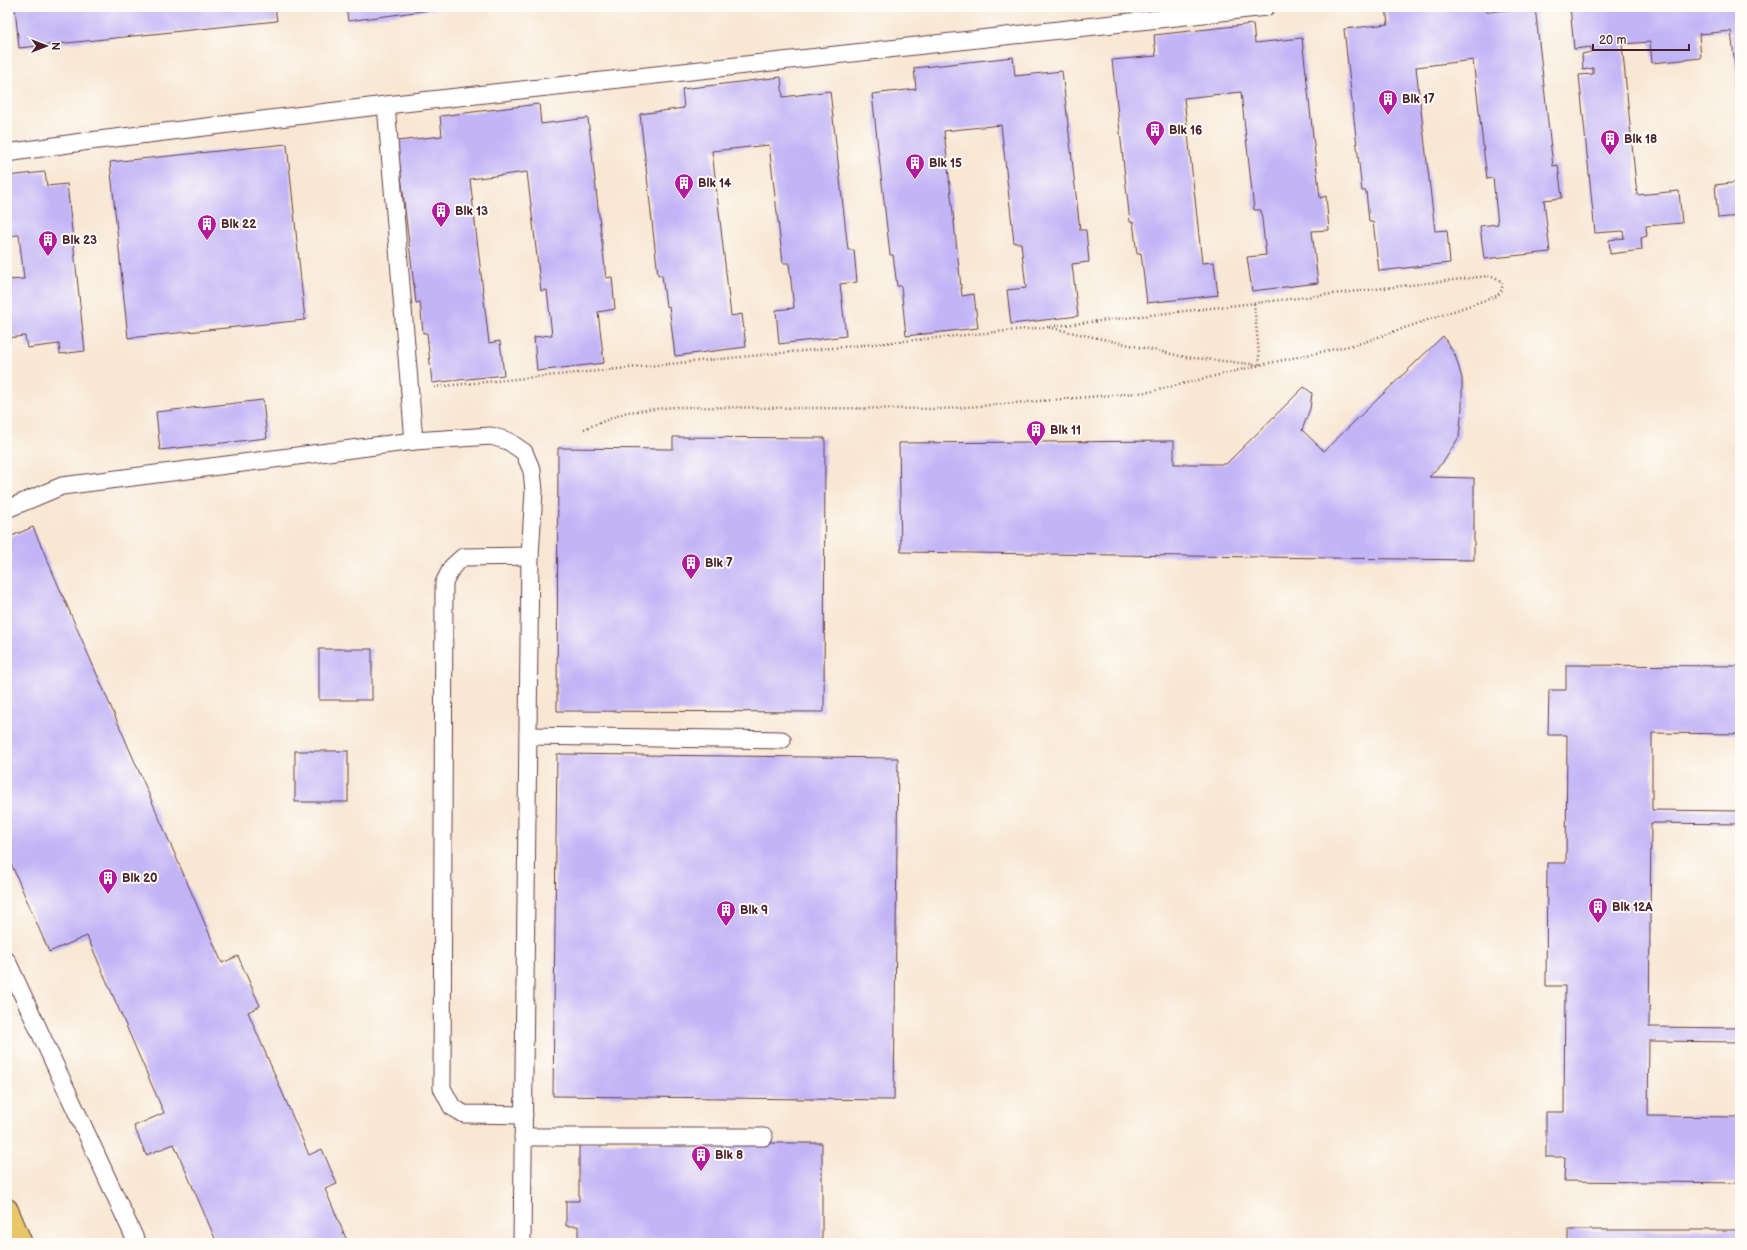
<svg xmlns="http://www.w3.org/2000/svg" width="1747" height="1250" font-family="'Balsamiq Sans',sans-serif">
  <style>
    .building { fill: #c2b5f6 }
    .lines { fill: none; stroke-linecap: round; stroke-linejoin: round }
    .lane-casing { stroke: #643d44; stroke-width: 19 }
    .highway-casing { stroke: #643d44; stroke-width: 24 }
    .path { stroke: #643d44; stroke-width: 2.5; stroke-dasharray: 1 3; stroke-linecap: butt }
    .lane { stroke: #fff; stroke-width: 17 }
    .highway { stroke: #e9c769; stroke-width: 22 }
    .labels { text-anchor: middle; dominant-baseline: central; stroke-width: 4; stroke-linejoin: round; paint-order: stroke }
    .poi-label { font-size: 12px; font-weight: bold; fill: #4a1f2b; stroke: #fdfcf7; text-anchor: start }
  </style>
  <rect width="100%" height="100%" fill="#fdfcf7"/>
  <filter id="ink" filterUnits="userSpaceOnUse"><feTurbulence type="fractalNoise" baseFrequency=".025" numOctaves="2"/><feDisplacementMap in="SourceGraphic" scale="8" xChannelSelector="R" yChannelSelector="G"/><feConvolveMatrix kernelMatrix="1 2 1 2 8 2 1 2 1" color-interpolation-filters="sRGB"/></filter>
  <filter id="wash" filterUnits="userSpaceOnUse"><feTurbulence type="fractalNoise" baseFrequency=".012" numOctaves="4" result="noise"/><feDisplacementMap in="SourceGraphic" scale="16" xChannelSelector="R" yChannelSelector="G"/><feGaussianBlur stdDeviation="0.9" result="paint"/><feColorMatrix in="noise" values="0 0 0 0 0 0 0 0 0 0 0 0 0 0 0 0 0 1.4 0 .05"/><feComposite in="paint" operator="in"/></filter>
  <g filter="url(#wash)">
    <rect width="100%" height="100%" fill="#f8e7d3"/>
    <g id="blocks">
      <g class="building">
        <path d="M15,7H275L277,21L19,48Z"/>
        <path d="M346,7H445V8L348,21Z"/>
        <path d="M1386,7H1487V12L1535,7L1553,166L1558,165L1562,198L1544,200L1550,252L1484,259L1480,226L1498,224L1493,178L1487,179L1473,60L1416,67L1435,231L1447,230L1450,263L1379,271L1373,222H1369L1366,191H1362L1344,29L1388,24Z"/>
        <path d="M1570,7H1740V111L1731,31L1699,34L1701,58L1652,63L1650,42L1622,44L1637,195L1679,191L1682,223L1646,226L1647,236L1641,238L1642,250L1610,254L1609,240L1624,238L1623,231L1595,233L1579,75L1593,74V68L1583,70L1582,54L1591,52V47L1574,49Z"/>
        <path d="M1253,24L1255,43L1302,38L1320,198L1326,196L1329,230L1312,231L1318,283L1252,291L1247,257L1266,255L1261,210H1254L1241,92L1184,98L1202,263L1214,262L1218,295L1147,303L1141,253L1137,254L1133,222H1130L1112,60L1156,56L1154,35Z"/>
        <path d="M1013,57L1015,76L1062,71L1080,230H1086L1089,262L1072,264L1078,316L1011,324L1007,290L1026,288L1021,243H1014L1001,125L944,131L962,296L974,294L978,328L906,336L901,286H897L893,255H890L872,94L916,89L914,68Z"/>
        <path d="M781,77L783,97L830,91L848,250H854L857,282L840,284L846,336L779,344L776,310L794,308L789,263H783L769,145L712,151L731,316L742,314L746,347L675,356L669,306H666L662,275H658L640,114L684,108L682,89Z"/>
        <path d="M539,104L541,124L588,118L606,278L612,277L615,309L598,312L604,363L537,371L534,337L552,335L547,290L541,291L527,172L470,179L489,343L500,341L504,375L432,383L427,333H423L420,302L416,303L397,141L442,136L440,116Z"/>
        <path d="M287,144L305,320L128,338L110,162Z"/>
        <path d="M45,172L47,186L67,184L85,351L60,354L59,344L27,348L25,336L7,338V280L24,279L19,235L7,236V176Z"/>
        <path d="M1740,182V216L1718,218L1715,185Z"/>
        <path d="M1443,336L1455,355L1462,378V408L1459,437L1444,461L1429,477L1474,478V560L901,552L899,443L1174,441V464H1226L1304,387L1312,393L1310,409L1302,430L1324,451Z"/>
        <path d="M263,400L267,438L160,450L156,412Z"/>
        <path d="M673,437L825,438L824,712L557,711L558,448L673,449Z"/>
        <path d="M33,527L222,963L238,956L260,1006L248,1012L309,1155L322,1149L337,1184L325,1189L348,1243H217L174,1144L146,1155L134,1126L164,1113L87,936L49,952L7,854V538Z"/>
        <rect x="319" y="649" width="53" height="51"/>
        <path d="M1566,665L1740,666V734L1652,733V810L1740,811V824L1651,823L1649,1027L1740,1028V1042L1649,1041L1648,1116L1740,1117V1183L1564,1181L1565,1157H1546V1112H1564L1565,986H1546L1547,863H1566L1567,735H1548L1549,690H1566Z"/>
        <rect x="295" y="751" width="53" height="51"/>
        <path d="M557,754L898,758L894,1100L553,1096Z"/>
        <path d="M579,1143H822V1243H578V1226H566V1201H579Z"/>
        <rect x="1568" y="1230" width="172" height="13"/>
      </g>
    </g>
  </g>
  <g filter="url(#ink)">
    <use href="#blocks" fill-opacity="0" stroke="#643d44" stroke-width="1"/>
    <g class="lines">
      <g class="lane-casing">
        <g id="lane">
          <path d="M386,105L414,441"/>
          <path d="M7,153L82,142L386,105L1266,7"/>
          <path d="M7,509L62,486L414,441L491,436L508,441L524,452L532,471L534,491L530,556L522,1243"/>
          <path d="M528,736L782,740"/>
          <path d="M7,961L137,1243"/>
          <path d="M524,1115L464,1114L452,1107L442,1088L444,583L452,567L463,557L530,556"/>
          <path d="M523,1137H764"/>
        </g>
      </g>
      <g class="highway-casing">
        <path id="highway" d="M7,1210L21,1243"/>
      </g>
      <g class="path">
        <path d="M434,387L1047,327L1488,276L1496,278L1502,282V290L1497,296L1358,344L1260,365L1185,357L1047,327"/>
        <path d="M584,429L627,412L674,407L942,409L1149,392L1260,365L1254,303"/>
      </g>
      <use href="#lane" class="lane"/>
      <use href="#highway" class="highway"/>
    </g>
  </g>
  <defs>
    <g id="building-pin" transform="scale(1)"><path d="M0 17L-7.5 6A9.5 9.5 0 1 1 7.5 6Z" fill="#b5179e" stroke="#fdfcf7"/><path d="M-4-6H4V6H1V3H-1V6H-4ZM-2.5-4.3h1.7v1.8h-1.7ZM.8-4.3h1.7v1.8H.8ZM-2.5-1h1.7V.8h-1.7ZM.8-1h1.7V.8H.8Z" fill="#fff"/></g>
  </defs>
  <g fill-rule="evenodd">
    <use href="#building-pin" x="1388" y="99"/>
    <use href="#building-pin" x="1155" y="130"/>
    <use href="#building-pin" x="1610" y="139"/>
    <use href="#building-pin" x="915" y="163"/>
    <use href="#building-pin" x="684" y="183"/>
    <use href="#building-pin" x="441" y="211"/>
    <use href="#building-pin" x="207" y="224"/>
    <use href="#building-pin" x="48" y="240"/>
    <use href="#building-pin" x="1036" y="430"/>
    <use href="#building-pin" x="691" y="563"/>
    <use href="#building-pin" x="108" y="878"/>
    <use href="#building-pin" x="1598" y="907"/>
    <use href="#building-pin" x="726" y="910"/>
    <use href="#building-pin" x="701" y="1155"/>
  </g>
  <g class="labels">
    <g class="poi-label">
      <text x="1402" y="99">Blk 17</text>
      <text x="1169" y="130">Blk 16</text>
      <text x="1624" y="139">Blk 18</text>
      <text x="929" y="163">Blk 15</text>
      <text x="698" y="183">Blk 14</text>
      <text x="455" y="211">Blk 13</text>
      <text x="221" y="224">Blk 22</text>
      <text x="62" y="240">Blk 23</text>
      <text x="1050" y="430">Blk 11</text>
      <text x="705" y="563">Blk 7</text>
      <text x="122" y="878">Blk 20</text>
      <text x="1612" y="907">Blk 12A</text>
      <text x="740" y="910">Blk 9</text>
      <text x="715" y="1155">Blk 8</text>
    </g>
  </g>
  <rect width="1747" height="1250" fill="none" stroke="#fdfcf7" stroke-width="24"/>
  <g transform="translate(46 46) rotate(90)" stroke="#fdfcf7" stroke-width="3" paint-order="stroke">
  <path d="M0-3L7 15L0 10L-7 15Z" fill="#4a1f2b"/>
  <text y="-6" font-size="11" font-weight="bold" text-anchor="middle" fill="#4a1f2b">N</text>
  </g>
  <path d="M1593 44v6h96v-6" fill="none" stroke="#4a1f2b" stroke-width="2"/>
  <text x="1599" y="44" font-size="12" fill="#4a1f2b" stroke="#fdfcf7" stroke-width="3" paint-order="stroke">20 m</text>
</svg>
